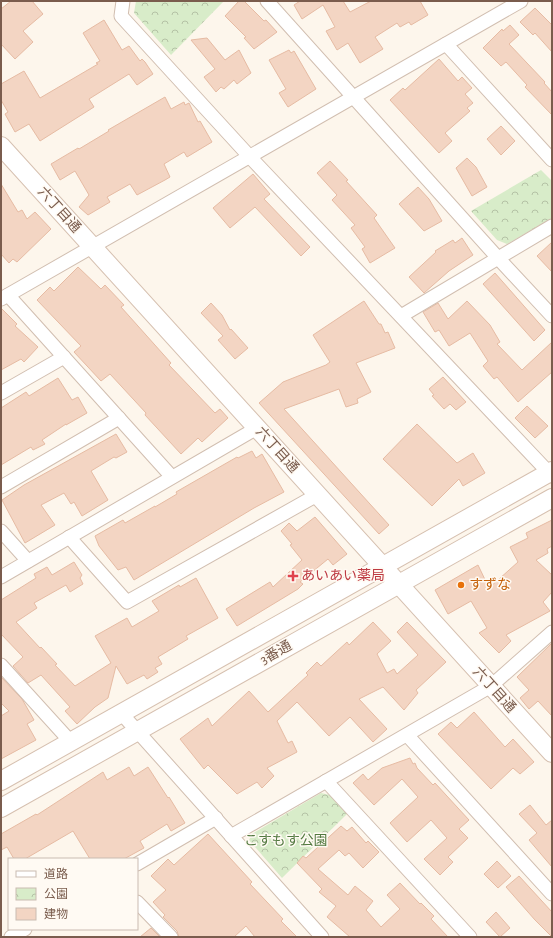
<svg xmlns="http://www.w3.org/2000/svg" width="553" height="938" font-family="'Alegreya Sans','Noto Sans JP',sans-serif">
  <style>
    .park { fill: url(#park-crowns) }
    .building { fill: #f3d5c3; stroke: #e6bba3 }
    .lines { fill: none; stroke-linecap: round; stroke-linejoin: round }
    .street-casing { stroke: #d1beb0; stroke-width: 15 }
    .secondary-casing { stroke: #d6c0b0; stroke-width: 20 }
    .street { stroke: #fff; stroke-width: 13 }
    .secondary { stroke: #fff; stroke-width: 18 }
    .health-dot { fill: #e0444e; stroke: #fffaf3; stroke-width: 1.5 }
    .food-dot { fill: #e8710a; stroke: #fffaf3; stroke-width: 1.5 }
    .labels { text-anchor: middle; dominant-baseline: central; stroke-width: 3; stroke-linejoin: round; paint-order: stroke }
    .street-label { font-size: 14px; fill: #7a5c4d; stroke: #fffaf3 }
    .health-label { font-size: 14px; fill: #be3a42; stroke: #fffaf3; text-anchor: start }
    .food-label { font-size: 14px; fill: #c56008; stroke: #fffaf3; text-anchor: start }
    .park-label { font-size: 14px; fill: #537a41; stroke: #fffaf3 }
  </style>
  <defs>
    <pattern id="park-crowns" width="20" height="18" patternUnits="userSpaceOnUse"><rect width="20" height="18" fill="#d8ecc9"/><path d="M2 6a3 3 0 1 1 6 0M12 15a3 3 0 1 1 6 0" fill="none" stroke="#b4c2a5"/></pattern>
  </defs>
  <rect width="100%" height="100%" fill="#fdf6ec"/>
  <g class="park">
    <path d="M136,1H224L171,55L134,13Z"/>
    <path d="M541,170L552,181V218L507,244L497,240L471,211Z"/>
    <path d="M321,793L330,795L347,814L282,878L249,840L252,834Z"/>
  </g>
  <g class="building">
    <path d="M11,1H32L43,14L23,31L33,42L15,59L1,44V9Z"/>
    <path d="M239,1H244L264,21L266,20L277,32L254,49L244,38L246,37L225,16Z"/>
    <path d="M300,1H343L350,12L371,1H420L428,15L411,25L409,22L400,27L397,23L375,37L383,49L360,63L348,43L337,50L326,31L335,27L323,5L302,19L294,5Z"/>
    <path d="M535,8L552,25V52L535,33L533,35L520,22Z"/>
    <path d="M104,20L122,50L129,46L140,61L142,59L145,62L153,74L137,85L129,74L89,99L94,107L40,141L29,124L15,132L5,114L8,112L1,100V84L24,71L40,98L98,64L96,63L100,61L83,33Z"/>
    <path d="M510,25L519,35L509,44L545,82L544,83L552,92V115L525,87L527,85L506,62L501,66L483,48L502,29L503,31Z"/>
    <path d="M207,38L225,60L239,50L251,73L237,84L234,80L224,89L221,87L216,92L204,77L215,69L191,40Z"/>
    <path d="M289,50L291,53L294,51L316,89L288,107L279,93L286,89L269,60Z"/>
    <path d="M439,59L458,81L462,77L472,88L465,94L473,103L467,108L470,111L445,133L452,141L439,153L390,100L403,88L405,90Z"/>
    <path d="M165,97L171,109L184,102L185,105L189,103L198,122L200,121L212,142L187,157L184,152L164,164L170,177L165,180L137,195L130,184L107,197L110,202L88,215L79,207L89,195L75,171L60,180L51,164L78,148L79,149L109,131L108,130Z"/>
    <path d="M501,126L515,141L501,155L487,139Z"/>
    <path d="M467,158L476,167L487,187L472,196L456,168Z"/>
    <path d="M330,161L348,180L346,181L377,215L374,218L395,248L370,263L362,249L365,247L351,228L355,225L332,200L337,195L317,173Z"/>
    <path d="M253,174L270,194L264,199L310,247L301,256L255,207L230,228L213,208Z"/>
    <path d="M1,184L18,212L22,210L27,219L35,212L51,229L17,262L13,259L9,263L1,254Z"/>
    <path d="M418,187L429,199L442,221L424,231L399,204Z"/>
    <path d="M462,238L473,255L449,271L424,293L409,277L436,252L435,251L453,240L455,243Z"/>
    <path d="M552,242V272L537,256Z"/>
    <path d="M78,267L101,289L105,285L124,305L121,307L171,363L169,365L215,413L220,409L228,418L202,442L198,438L181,454L145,415L146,413L110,374L101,381L74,352L81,346L37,300L50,287L54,291Z"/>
    <path d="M495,273L545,330L534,341L483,284Z"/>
    <path d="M364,301L379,324H381L385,333L388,332L395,348L356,363L371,392L357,399L358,403L346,407L339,389L284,409L389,525L379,534L259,403L283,382L326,365L330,362L313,335Z"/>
    <path d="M467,301L490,325L500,342L497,344L522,370L552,342V372L518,402L497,377L494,379L483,366L488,361L470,333L449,346L439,330L435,332L423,312L438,303L448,319Z"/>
    <path d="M211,303L222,315L230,330L231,329L248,348L235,359L218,340L223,336L201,313Z"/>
    <path d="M1,308L17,324L15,326L38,347L24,362L21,359L1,370Z"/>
    <path d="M443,377L466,402L456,410L450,404L444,409L432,396L434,395L429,389Z"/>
    <path d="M58,378L72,400L78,397L87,413L66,425V424L42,440L45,444L33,450L31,447L1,465V408L26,392L29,396Z"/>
    <path d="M527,406L548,426L535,438L515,418Z"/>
    <path d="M417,424L457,463L473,453L485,473L463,486L459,479L432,506L383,459Z"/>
    <path d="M116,434L127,452L116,458L114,457L91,471L108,500L82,516L74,502L71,504L64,493L41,505L55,525L25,543L2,500L24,485Z"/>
    <path d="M252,451L256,458L262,454L284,492L254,508L134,580L126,567L118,570L99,546L95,536L123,520L125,523L155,506V507L177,494L176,492L237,457L238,458Z"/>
    <path d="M315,517L347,554L333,565L328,559L300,582L303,584L298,589L237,626L226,609L270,582L273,587L302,560L290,545L292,544L281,531L289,523L297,531Z"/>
    <path d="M552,520V546L547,549L548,553L536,560L552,575V592L543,602L550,611L506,635L511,641L499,653L479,633L487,628L471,601L448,614L435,590L478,565L489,588L518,562L510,547L528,538L526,533Z"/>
    <path d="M74,562L82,575L80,578L83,584L70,592L66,585L34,603L37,608L16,622L40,648L41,647L57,664L55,665L75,686L111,663L95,636L127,618L132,627L159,611L152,601L179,585L180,587L196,578L218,618L186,636L188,639L158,657L162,664L155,668L158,672L147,679L144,675L127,684L116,666L108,698L95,707L77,724L65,711L70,707L41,675L28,683L13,666L23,657L1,634V600L36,578L34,574L47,567L52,575Z"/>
    <path d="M373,622L391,641L377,654L387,673L394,669L397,674L418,655L397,632L407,622L446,662L416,690L418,693L404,710L383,687L359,699L387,729L373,742L350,717L329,736L297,702L277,721L288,743L292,741L297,752L267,768L274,776L262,788L257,782L237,794L208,765L204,769L180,739L208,718L212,726L249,691L268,712L308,675L306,673L317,662L321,666L347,642L349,645Z"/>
    <path d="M552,643V716L538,701L529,709L520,698L529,690L517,677Z"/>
    <path d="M1,677L22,699L34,720L27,724L36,740L1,759V716L9,711L1,703Z"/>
    <path d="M474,712L505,747L513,739L534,762L520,774L513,768L491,789L438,734L451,722L457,728Z"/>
    <path d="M410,758L413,764L415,763L417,768L433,785L435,783L469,820L459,829L468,838L448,857L453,862L440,875L424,859L447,838L431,820L407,842L390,823L418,797L402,779L374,805L353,783L363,774L368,780L382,768Z"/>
    <path d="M129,767L134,776L148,767L168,798L169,797L185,823L171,831L167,824L140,841L144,848L124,859H90L73,831L25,859H14L7,847L1,850V834L36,814L37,815L103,772L107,780Z"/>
    <path d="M530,805L546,825L552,820V867L529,840L537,833L519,814Z"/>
    <path d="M341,826L347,831L352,827L366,843L368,841L379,852L363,868L349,853L345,856L339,850L318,869L348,895L355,886L373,901L366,910L381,927L400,909L387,895L400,883L420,904L421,903L434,916L431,919L448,937H350L327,917L336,906L319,892L322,889L297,863L303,856L306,858Z"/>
    <path d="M208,834L252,882L250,884L283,919L281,921L297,937H255L246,926L234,937H179L177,931L163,917L165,915L153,902L166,890L151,876L168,859L174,865Z"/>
    <path d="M497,861L511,876L498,888L484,874Z"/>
    <path d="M519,876L552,912V937L535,920L506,887Z"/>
    <path d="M496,912L510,928L500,937L486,922Z"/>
    <path d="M151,928L160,937H140Z"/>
  </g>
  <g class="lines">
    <g class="street-casing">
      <g id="street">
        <path d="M123,1L121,16L250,157L552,476"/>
        <path d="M267,1L498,258L552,316"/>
        <path d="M446,44L552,160"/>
        <path d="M8,295L172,477"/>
        <path d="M1,299L521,1"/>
        <path d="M401,316L552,226"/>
        <path d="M1,393L64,357"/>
        <path d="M1,487L119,418"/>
        <path d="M1,531L28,561"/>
        <path d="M69,537L127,602L317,495"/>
        <path d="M1,577L257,428"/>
        <path d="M1,665L70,741"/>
        <path d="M121,713L322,937"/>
        <path d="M407,735L552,894"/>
        <path d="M326,781L470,937"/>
        <path d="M231,836L491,686L552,632"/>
        <path d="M137,864L216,818"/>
        <path d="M137,902L171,937"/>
        <path d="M11,937L25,929"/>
      </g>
    </g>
    <g class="secondary-casing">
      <g id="secondary">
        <path d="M1,146L552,753"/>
        <path d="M1,781L552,471"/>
        <path d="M1,808L552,498"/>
      </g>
    </g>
    <use href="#street" class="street"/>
    <use href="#secondary" class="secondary"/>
  </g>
  <path class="health-dot" d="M291 570h4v4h4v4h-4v4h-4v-4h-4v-4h4z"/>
  <circle class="food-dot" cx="461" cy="585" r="4"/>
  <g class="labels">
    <g class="street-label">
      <text transform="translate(59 210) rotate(48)">六丁目通</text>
      <text transform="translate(277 450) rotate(48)">六丁目通</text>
      <text transform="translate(276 653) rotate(-29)">3番通</text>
      <text transform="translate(494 690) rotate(48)">六丁目通</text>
    </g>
    <g class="health-label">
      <text x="301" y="576">あいあい薬局</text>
    </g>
    <g class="food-label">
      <text x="469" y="585">すずな</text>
    </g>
    <g class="park-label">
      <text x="286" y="841">こすもす公園</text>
    </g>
  </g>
  <rect width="553" height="938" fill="none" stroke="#7a5c4d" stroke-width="4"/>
  <rect x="8" y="858" width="130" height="72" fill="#fffaf3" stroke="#cabbb1"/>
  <rect x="16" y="871" width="20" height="6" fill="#ffffff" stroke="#cabbb1"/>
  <text x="44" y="878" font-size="12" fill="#7a5c4d">道路</text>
  <rect x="16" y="888" width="20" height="12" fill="url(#park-crowns)" stroke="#cabbb1"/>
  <text x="44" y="898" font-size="12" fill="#7a5c4d">公園</text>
  <rect x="16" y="908" width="20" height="12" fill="#f3d5c3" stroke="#cabbb1"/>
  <text x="44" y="918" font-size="12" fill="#7a5c4d">建物</text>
</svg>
